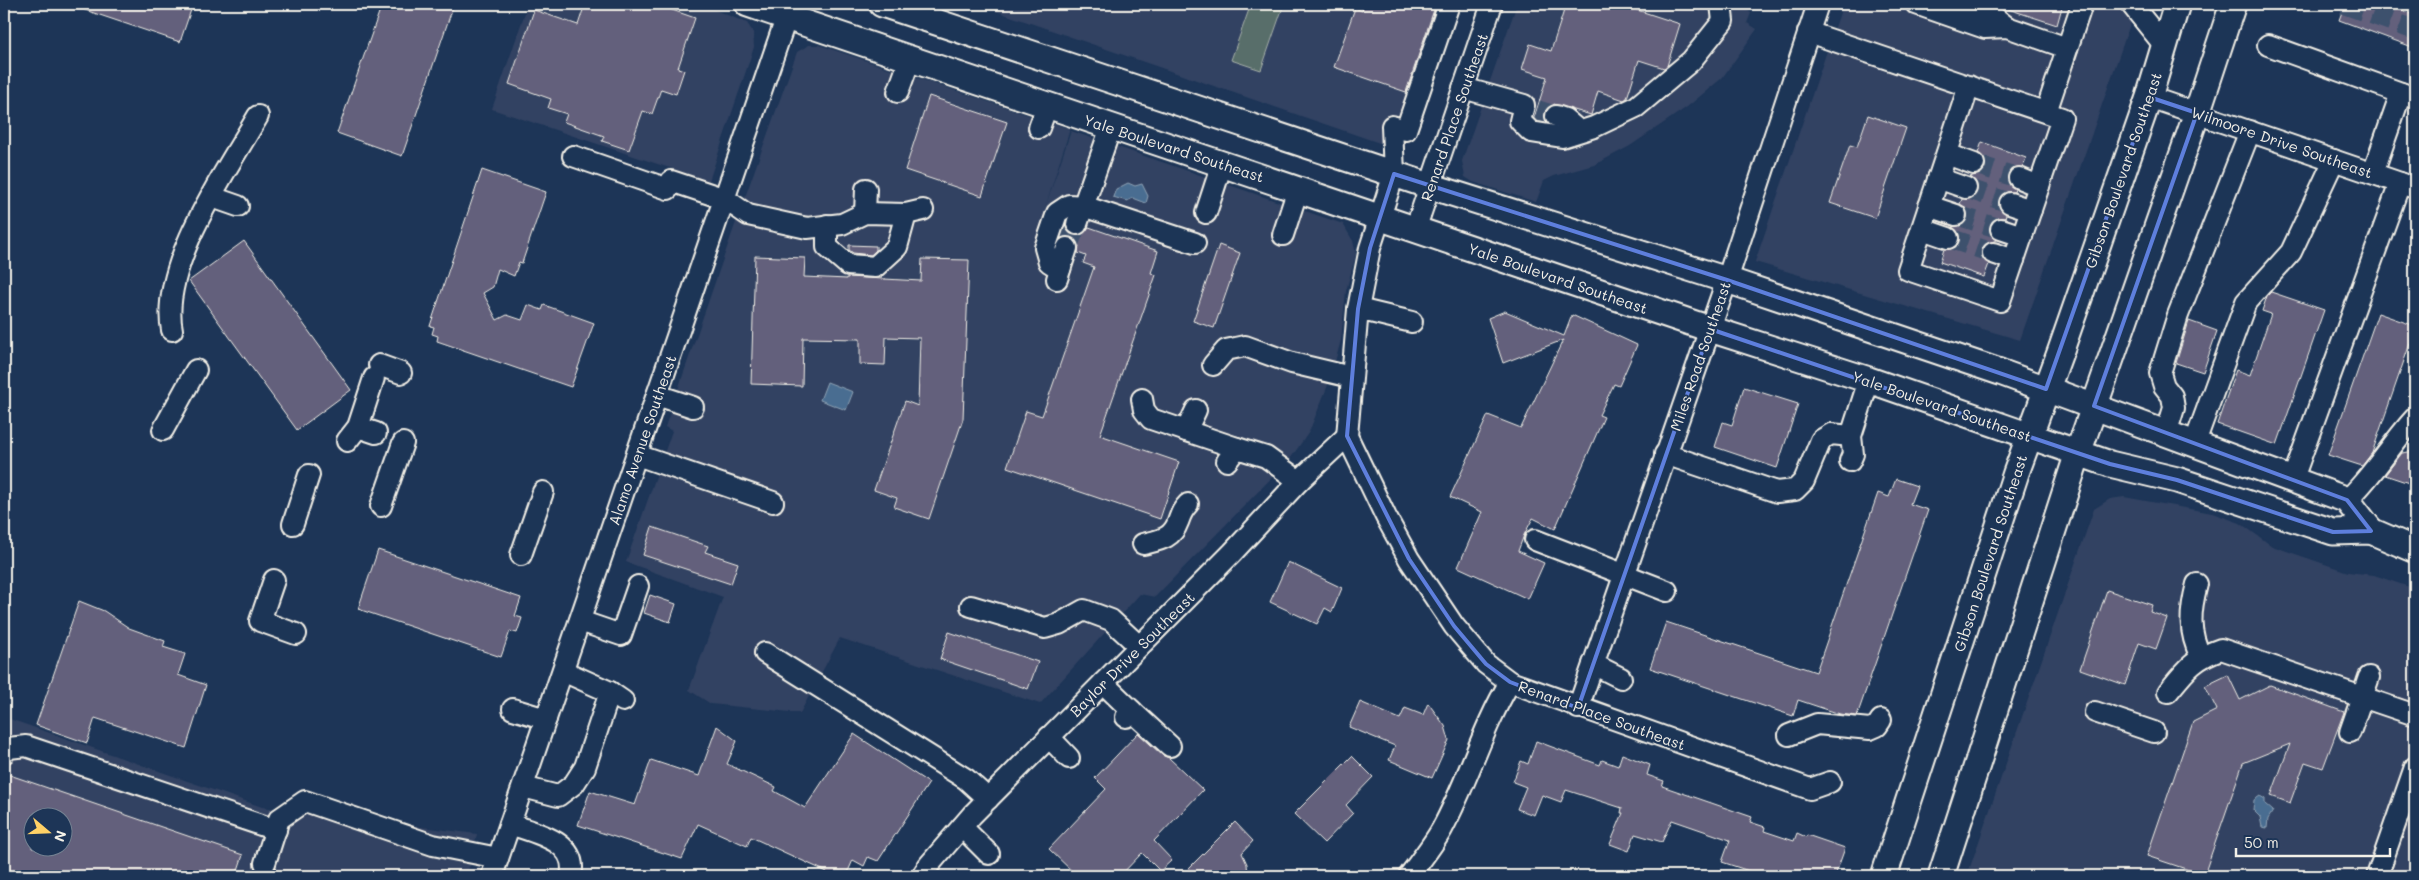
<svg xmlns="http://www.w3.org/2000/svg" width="2419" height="880" font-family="Mali,sans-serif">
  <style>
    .built { fill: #324262; fill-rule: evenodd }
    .green { fill: #596e6a; stroke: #a6b0a9 }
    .water { fill: #4a6d91; stroke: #8ea2b4 }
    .building { fill: #64607c; stroke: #f4f1e8; fill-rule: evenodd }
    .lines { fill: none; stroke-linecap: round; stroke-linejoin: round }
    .minor-tunnel { stroke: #3d516d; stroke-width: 20; stroke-dasharray: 20 10; stroke-linecap: butt }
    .minor-casing { stroke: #f4f1e8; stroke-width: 24 }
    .major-casing { stroke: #f4f1e8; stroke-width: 29 }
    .minor { stroke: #1d3557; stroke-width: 20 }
    .major { stroke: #1d3557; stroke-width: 25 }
    .marked { fill: none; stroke: #5e7fdd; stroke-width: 4; stroke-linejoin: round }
    .labels { text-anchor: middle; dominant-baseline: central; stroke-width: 4; stroke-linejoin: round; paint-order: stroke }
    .street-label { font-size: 15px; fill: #f4f1e8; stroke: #1d3557 }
  </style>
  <rect width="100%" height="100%" fill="#1d3557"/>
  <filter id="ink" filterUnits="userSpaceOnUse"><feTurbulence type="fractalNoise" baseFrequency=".02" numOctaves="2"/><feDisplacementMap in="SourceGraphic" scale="10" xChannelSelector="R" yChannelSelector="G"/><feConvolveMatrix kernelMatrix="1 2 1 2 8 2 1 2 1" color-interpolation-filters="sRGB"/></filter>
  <g filter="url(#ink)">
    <g class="built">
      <path d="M528,4H700L747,23L753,32L754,47L709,181L492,109Z"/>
      <path d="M975,4H1452L1403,151Z"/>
      <path d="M1517,4H1739L1751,13L1747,23L1757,29L1722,78L1687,107L1630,146L1594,165L1554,176L1544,181L1536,202L1473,182L1465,177L1462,161Z"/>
      <path d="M1843,4H2137L2020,340L1755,262Z"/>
      <path d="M809,45H819L1070,129L1044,211L1071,131L1343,224L1353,241L1356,254L1346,291L1341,340L1330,380L1309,432L1290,459L1155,597L1140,594L1040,704L840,638L800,713L711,704L689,690L723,597L626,562L672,431L665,427L730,239L797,52Z"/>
      <path d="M2124,497L2212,513L2240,523L2272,546L2348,572L2374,575L2415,589V876H1967L2094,509L2110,499Z"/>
      <path d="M4,717L262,807L477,834L467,876H4ZM32,818H62V848H32Z"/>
    </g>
    <path class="green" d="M1251,4H1284L1261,70L1231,60Z"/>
    <g class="water">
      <path d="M1128,183L1135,186L1142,184L1148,196L1146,203L1133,198L1127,201L1113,197L1116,189Z"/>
      <path d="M827,382L853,392L846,410L820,400Z"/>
      <path d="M2260,796L2265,799V804L2273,811L2268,819L2267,828L2262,827L2260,817L2253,810L2254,800Z"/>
    </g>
    <g class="building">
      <path d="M76,4H193L180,42L76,7Z"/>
      <path d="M382,4H454L402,156L337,133Z"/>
      <path d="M585,4H655L695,18L678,68L684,70L676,94L661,89L652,114L643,111L629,150L602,141L604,136L564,122L567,114L548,108L551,99L509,84L534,10L578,25Z"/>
      <path d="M1364,4H1436L1406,92L1334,67L1355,8L1362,11Z"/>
      <path d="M1566,4H1619L1680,24L1667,66L1664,68L1639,60L1627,98L1624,100L1598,91L1591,115L1554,104L1545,112L1546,122L1539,121L1534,118L1547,77L1522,69L1530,44L1551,51Z"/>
      <path d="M2003,4H2053L2062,7L2057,25L2002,7Z"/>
      <path d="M2345,4H2384L2415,15V48L2339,20Z"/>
      <path d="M929,96L1007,122L982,196L905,170Z"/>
      <path d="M1868,115L1906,128L1875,218L1830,203L1850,145L1857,147Z"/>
      <path d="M1982,142L2026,158L2023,167L2012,168L2008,174L2007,180L2015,189L2014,192H2007L1999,199V206L2006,214L2005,218H1998L1990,225V232L1997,240L1986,244L1982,249V256L1989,264L1984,277L1940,262L1944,249L1955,247L1959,241L1957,231L1952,227L1963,224L1967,219V212L1960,204L1962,199L1973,197L1977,192L1975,181L1970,177L1981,173L1985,168L1983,157L1978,153Z"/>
      <path d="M482,170L546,192L522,263L519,262L514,276L498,269L493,287L483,293L497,320L507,315L522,320L528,305L542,310L544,305L594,323L571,387L437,341L438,336L432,334L434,327L430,326Z"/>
      <path d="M1065,225L1068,231L1074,235L1084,233L1089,227L1158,251L1151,273L1156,275L1100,435L1179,462L1160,519L1007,467L1026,411L1042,416L1094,267L1083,263L1086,256L1078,253L1079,246L1075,240L1070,237L1061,238Z"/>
      <path d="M244,241L351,390L297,430L189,281Z"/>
      <path d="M849,245L876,246V250L871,255L853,253L849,250Z"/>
      <path d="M1219,245L1240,253L1214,328L1193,321Z"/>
      <path d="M755,256L805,258L804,277L847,279V277L921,281L922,259L969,260L963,419L929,519L894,507L897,498L874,490L905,401L918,406L920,338L886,337L885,365L860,364V339L803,338L802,386L751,384Z"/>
      <path d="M2271,292L2324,310L2277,445L2217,424L2236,370L2250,375L2271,314L2262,311L2267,296Z"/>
      <path d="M1505,311L1564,336L1572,315L1637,345L1619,386L1614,384L1599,415L1604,417L1555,529L1533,518L1524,535L1518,551L1544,563L1528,599L1458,567L1482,512L1450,497L1488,415L1521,428L1563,340L1503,363L1488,318Z"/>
      <path d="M2378,313L2415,326V329L2372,453L2362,466L2328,455Z"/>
      <path d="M2189,321L2217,331L2203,372L2176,363Z"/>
      <path d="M1744,387L1798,404L1777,468L1715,447L1723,422L1732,425Z"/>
      <path d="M2415,451V485L2385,475L2402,453Z"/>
      <path d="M1896,479L1917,486L1910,504L1928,510L1857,716L1840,714L1798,700L1793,716L1650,668L1666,622L1816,672L1878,493L1889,497Z"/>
      <path d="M652,527L708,546L705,552L738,563L731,584L643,555Z"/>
      <path d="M378,550L521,598L515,616L522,618L517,633L510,631L501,657L358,609Z"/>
      <path d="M1288,562L1342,588L1332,612L1325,608L1317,624L1270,602Z"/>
      <path d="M2107,590L2152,605L2150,612L2167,618L2156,649L2139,643L2125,685L2080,669Z"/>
      <path d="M650,595L676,604L670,622L644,613Z"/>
      <path d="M79,601L104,611L129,628L165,641L163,647L185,654L178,675L206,685L186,748L95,718L87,743L36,725Z"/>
      <path d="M949,632L1038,662L1028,689L940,659Z"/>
      <path d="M2228,675L2240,700L2270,685L2344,712L2323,768L2305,762L2290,803L2271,796L2290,744L2243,763L2204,875L2147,856L2193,722L2217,710L2205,686Z"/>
      <path d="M1360,702L1400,719L1405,708L1423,715L1428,703L1445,726L1449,740L1432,778L1389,760L1395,746L1349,727Z"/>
      <path d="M717,726L737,741L727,764L776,787L774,791L805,808L854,734L929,783L878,861L868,857L864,866L853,860L846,876H825L827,872L751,837L747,846L698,824L682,859L578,825L590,791L635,805L651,760L699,776Z"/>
      <path d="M1138,733L1162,755L1169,758L1203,790L1154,841L1172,860L1160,871L1142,853L1120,876H1077L1049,849L1106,789L1095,778Z"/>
      <path d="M1536,741L1600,765L1602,760L1618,766L1622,754L1650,765L1647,775L1664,781L1662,786L1752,817L1750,822L1765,827L1764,831L1794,841L1797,833L1806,837L1807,835L1845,848L1835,876H1764L1722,862L1730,840L1672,820L1662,842L1635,834L1629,851L1610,844L1623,813H1621L1622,808L1566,790L1561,802L1542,795L1534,815L1517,809L1526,787L1513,782L1521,761L1528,764Z"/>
      <path d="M1352,756L1373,777L1346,805L1353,813L1324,843L1294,814Z"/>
      <path d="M4,773L243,855L236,876H11L4,874ZM32,818H62V848H32Z"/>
      <path d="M1235,822L1253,841L1242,853L1247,864L1248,876H1196L1188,869Z"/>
    </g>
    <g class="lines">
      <g class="minor-tunnel">
        <path d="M2344,4L2415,30"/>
        <path d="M1537,110L1556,116"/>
        <path d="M1974,164L2019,178"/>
        <path d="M1966,188L2010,203"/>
        <path d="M1956,215L2001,229"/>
        <path d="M1948,238L1993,253"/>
        <path d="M1067,248L1077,224"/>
      </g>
      <g class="minor-casing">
        <g id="minor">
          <path d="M1449,4L1406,130L1392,126L1394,174L1370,248L1358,309L1347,436L1386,517L1409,559L1454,626L1486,664L1510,682L1810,789L1830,782"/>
          <path d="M1916,4L1985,28L2007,27L2067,48"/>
          <path d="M1968,4L1992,15L2007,27"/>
          <path d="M2131,4L2164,45"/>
          <path d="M1808,32L2062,118L2000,301L1908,270L1969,86"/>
          <path d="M2268,45L2415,98"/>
          <path d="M1463,88L1524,105L1520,121L1531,132L1562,137L1594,127L1636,107L1691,61L1723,21L1721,4"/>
          <path d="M898,92L910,59"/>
          <path d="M2149,97L2415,188"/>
          <path d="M2046,112L2082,4"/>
          <path d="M1556,116L1565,119L1579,131"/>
          <path d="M1039,128L1047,106"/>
          <path d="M1947,154L1974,164"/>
          <path d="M573,156L668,189"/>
          <path d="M2373,173L2401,93"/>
          <path d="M1938,178L1966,188"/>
          <path d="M2019,178L2039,186"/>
          <path d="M671,181L725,199L748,215L807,228L842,224L865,213L906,214L923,210"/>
          <path d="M212,197L238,206"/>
          <path d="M2010,203L2031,210"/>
          <path d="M1929,206L1956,215"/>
          <path d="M865,213L866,189"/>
          <path d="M1206,213L1222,164"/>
          <path d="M1077,224L1111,127"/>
          <path d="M827,225V247L848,265L875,267L897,247L906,214"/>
          <path d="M1922,229L1948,238"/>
          <path d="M2001,229L2022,236"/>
          <path d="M1415,230L1492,4"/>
          <path d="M1283,235L1298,189"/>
          <path d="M1993,253L2014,260"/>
          <path d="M1060,269L1049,262L1045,248L1057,213L1069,205L1083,206L1195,243"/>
          <path d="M1057,279L1067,248"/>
          <path d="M1358,309L1412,322"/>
          <path d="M172,330C159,266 227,170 258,116"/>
          <path d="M379,365L401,373"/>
          <path d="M1213,365L1226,350L1245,346L1292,363L1351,377"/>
          <path d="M657,395L693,407"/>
          <path d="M1142,399L1144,410L1151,419L1237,448"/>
          <path d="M358,427L376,433"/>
          <path d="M163,430L196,370"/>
          <path d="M1186,431L1196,410"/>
          <path d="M2166,434L2174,408L2172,396L2164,386L2160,373L2178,315L2250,131"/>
          <path d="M347,441L358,427L374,378"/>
          <path d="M2194,445L2246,302L2291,252L2334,160"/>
          <path d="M1665,454L1777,492L1795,490L1804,481L1821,440L1831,434L1851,436"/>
          <path d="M637,455L773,502"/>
          <path d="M1227,461L1237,448L1266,457L1299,481"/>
          <path d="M1850,461L1853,454L1851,436L1869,380"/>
          <path d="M2292,481L2400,183"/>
          <path d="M2347,500C2374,475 2390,445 2415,418"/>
          <path d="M381,506L403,443"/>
          <path d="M293,524L309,475"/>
          <path d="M1535,540L1667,591"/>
          <path d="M1143,544C1159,540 1172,539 1178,522C1181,514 1182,510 1188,504"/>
          <path d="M521,555L543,492"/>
          <path d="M274,580L260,621L296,634"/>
          <path d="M2197,584C2190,611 2188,631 2201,657"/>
          <path d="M971,606L1045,628L1059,624L1084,610L1111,620L1139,646"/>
          <path d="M580,621L621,635L638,586"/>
          <path d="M765,653L966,779L988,799"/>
          <path d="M1593,664L1621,678"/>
          <path d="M563,671L610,692L623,701"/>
          <path d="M1103,683L1132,711L1126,717"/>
          <path d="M2168,692C2185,671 2194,658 2221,649L2415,715"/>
          <path d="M1578,708L1727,280L1818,4"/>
          <path d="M513,709L546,719"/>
          <path d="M1132,711L1170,746"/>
          <path d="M2095,712L2154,732"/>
          <path d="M2350,732L2369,677"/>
          <path d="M1789,735L1817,724L1870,729L1877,726L1881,720"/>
          <path d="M1049,737L1069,758"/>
          <path d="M4,753L9,748L26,746L276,830"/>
          <path d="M523,787L558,796L574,784L585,767L610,692"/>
          <path d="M510,824C535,833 579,841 571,876"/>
          <path d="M962,827L989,854"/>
          <path d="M265,863L279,819L305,801L433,845L498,858"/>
          <path d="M492,876L791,4"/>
          <path d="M922,876L929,865L972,815L1232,553L1299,481L1347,436"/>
          <path d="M1409,876C1420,861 1433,845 1442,829C1468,781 1482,729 1510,682"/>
          <path d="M2377,876L2415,767"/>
        </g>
      </g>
      <g class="major-casing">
        <g id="major">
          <path d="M748,4L1710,329L1869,380L2110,464L2177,480L2333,532L2371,531L2415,550"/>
          <path d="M882,4L1430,186L1727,280L2000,372L2347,500L2371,531"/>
          <path d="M1884,876L2016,473L2061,350L2149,97L2177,4"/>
          <path d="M1941,876L2078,453L2197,113L2233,4"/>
        </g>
      </g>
      <use href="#minor" class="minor"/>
      <use href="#major" class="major"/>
    </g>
  </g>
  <path class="marked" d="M2149,97L2197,113L2094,406L2347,500L2371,531L2333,532L2177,480L2110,464L1710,329L1578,708L1510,682L1486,664L1454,626L1409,559L1347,436L1358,309L1370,248L1394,174L1727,280L2046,389Z"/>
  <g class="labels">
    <g class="street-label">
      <text transform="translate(1454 117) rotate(-71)">Renard Place Southeast</text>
      <text transform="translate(2282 142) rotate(19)">Wilmoore Drive Southeast</text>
      <text transform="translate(1174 148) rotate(18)">Yale Boulevard Southeast</text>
      <text transform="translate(2123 170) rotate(-71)">Gibson Boulevard Southeast</text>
      <text transform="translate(1558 278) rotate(19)">Yale Boulevard Southeast</text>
      <text transform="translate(1700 356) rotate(-71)">Miles Road Southeast</text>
      <text transform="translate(1942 406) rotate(19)">Yale Boulevard Southeast</text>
      <text transform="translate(642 440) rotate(-71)">Alamo Avenue Southeast</text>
      <text transform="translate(1990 553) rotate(-72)">Gibson Boulevard Southeast</text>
      <text transform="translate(1132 654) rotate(-45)">Baylor Drive Southeast</text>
      <text transform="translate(1602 715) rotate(20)">Renard Place Southeast</text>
    </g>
  </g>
  <rect width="2419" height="880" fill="none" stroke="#1d3557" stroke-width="20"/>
  <rect x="10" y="10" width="2399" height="860" fill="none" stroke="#f4f1e8" stroke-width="2" filter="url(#ink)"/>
  <g transform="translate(48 832) rotate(109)"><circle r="24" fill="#1d3557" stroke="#738091"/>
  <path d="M0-4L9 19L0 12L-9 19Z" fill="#ffd166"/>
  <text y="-8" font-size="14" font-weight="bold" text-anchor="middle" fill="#f4f1e8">N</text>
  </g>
  <path d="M2236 848v8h154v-8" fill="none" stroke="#f4f1e8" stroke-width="2.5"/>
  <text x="2244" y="848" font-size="15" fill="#f4f1e8" stroke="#1d3557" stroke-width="4" paint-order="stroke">50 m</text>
</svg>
